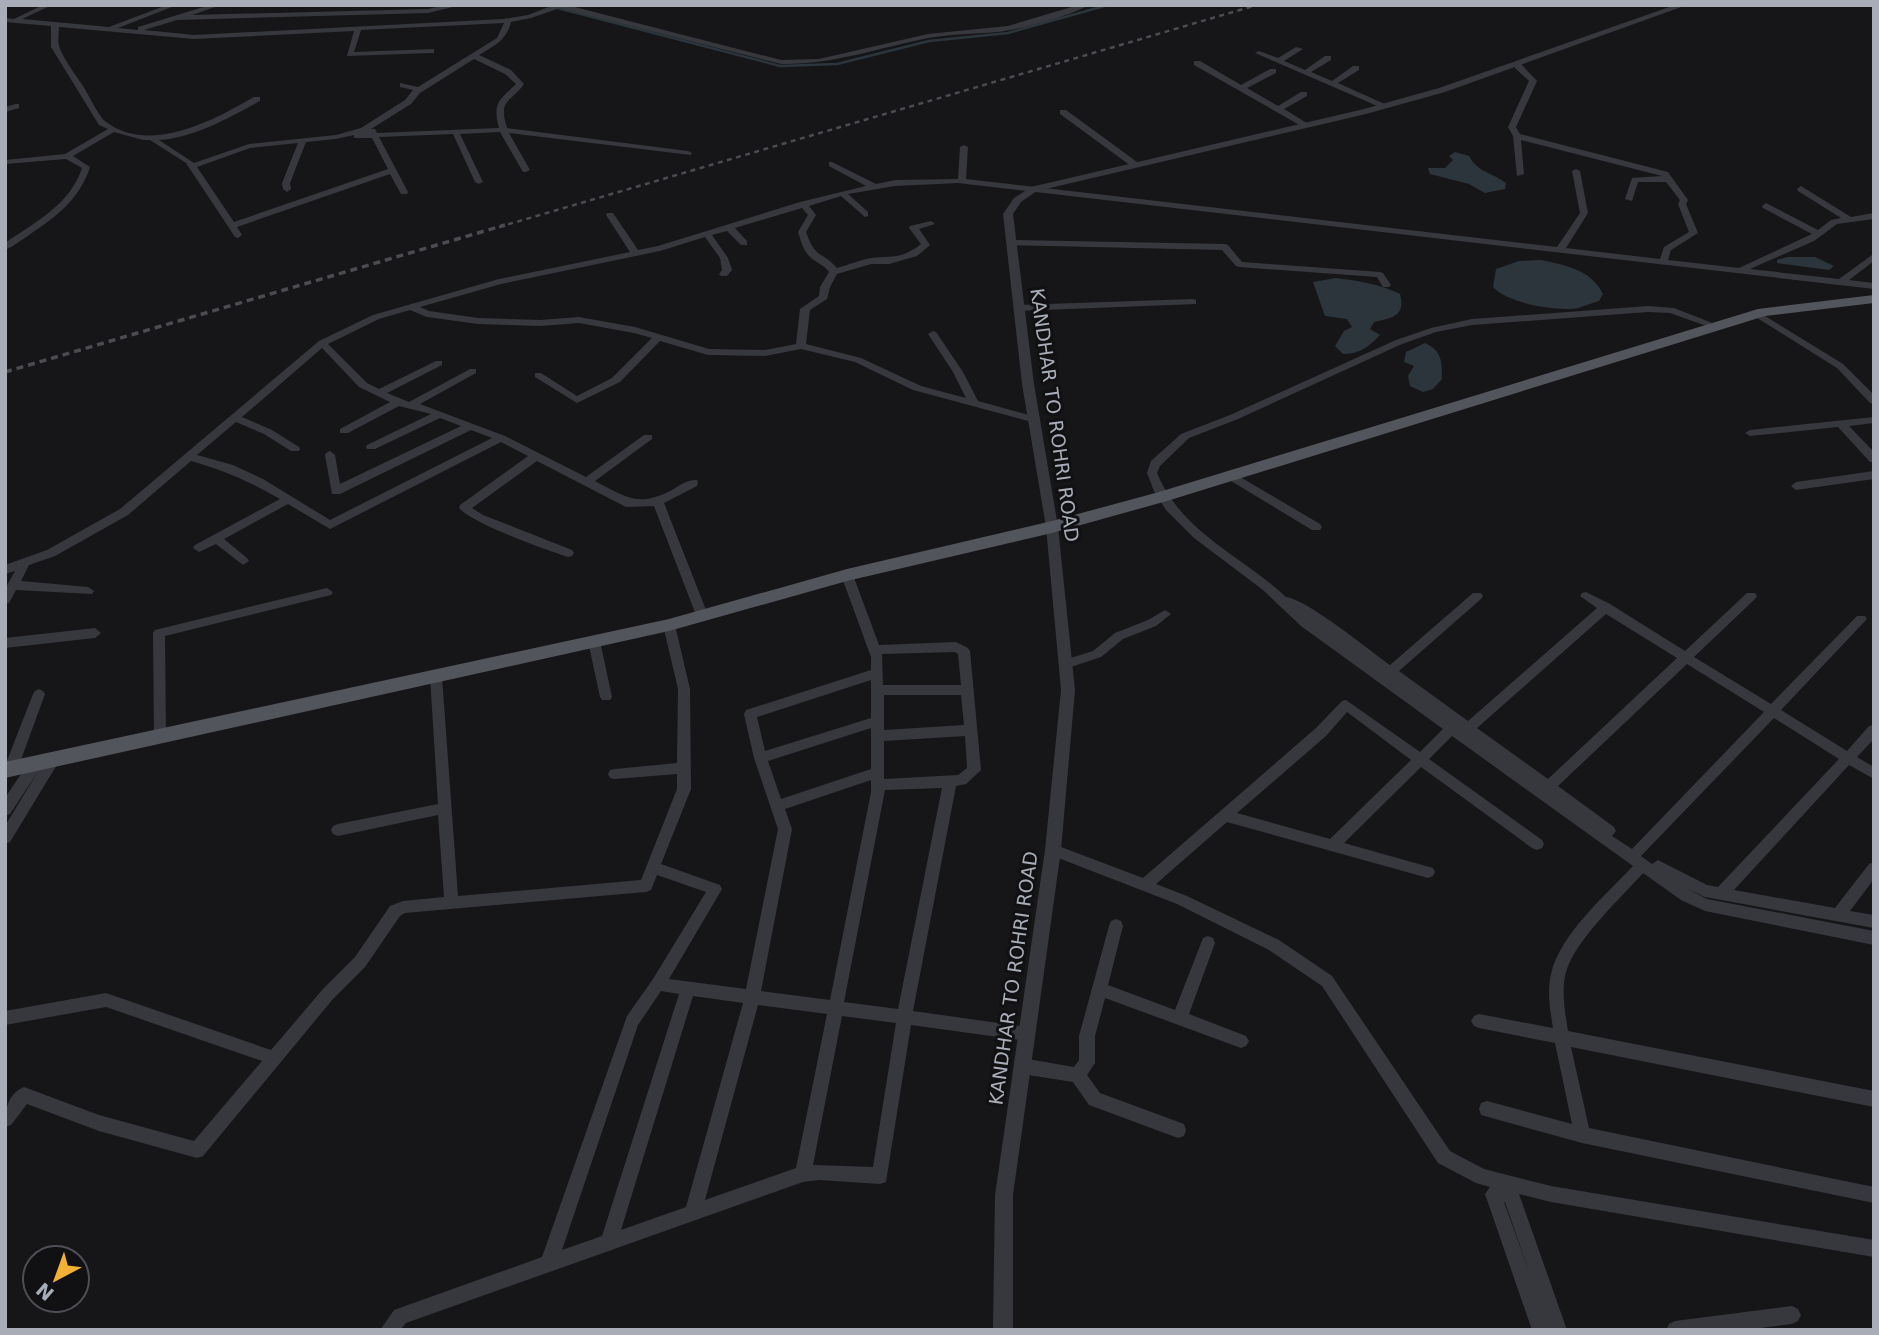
<svg xmlns="http://www.w3.org/2000/svg" width="1879" height="1335" font-family="'DejaVu Sans',sans-serif">
  <style>
    .water { fill: #2c353c }
    .lines { fill: none; stroke-linecap: round; stroke-linejoin: round }
    .stream { stroke: #2c353c; stroke-width: 2.5 }
    .minor { fill: #37383d; fill-rule: evenodd }
    .tertiary { fill: #37383d; fill-rule: evenodd }
    .primary { fill: #53555c; fill-rule: evenodd }
    .rail-far1 { stroke: #4a4c52; stroke-width: 2.5; stroke-dasharray: 5 4.5; stroke-linecap: butt }
    .rail { stroke: #4a4c52; stroke-width: 3.5; stroke-dasharray: 7 5; stroke-linecap: butt }
    .labels { text-anchor: middle; dominant-baseline: central; stroke-width: 6; stroke-linejoin: round; paint-order: stroke }
    .street-label { font-size: 19px; fill: #a8adb8; stroke: #111113 }
  </style>
  <rect width="100%" height="100%" fill="#161618"/>
  <g class="water">
    <path d="M1455,152L1469,156C1477,172 1493,173 1506,183L1505,189L1485,193L1469,184L1430,174L1428,168H1445L1453,160L1449,156Z"/>
    <path d="M1787,257H1815L1834,266L1829,270L1777,263V260Z"/>
    <path d="M1541,260C1565,265 1592,270 1603,294L1599,301C1592,303 1585,306 1578,308C1557,312 1507,303 1493,287L1496,269L1519,261Z"/>
    <path d="M1336,278C1360,281 1379,284 1400,294C1406,316 1392,318 1374,322L1370,329L1380,335C1369,347 1359,354 1343,354L1335,346L1344,331L1352,327L1347,319L1325,316L1313,282Z"/>
    <path d="M1425,343C1442,351 1442,361 1442,379L1433,389L1423,392L1410,386L1408,376L1414,366L1404,362L1406,352Z"/>
  </g>
  <g class="lines">
    <path class="stream" d="M546,5L780,66L837,64L929,41L1008,33L1108,5"/>
    <g class="minor">
      <path d="M43,5H52L22,19L109,27L167,5H177L118,28L138,30V27L210,5H221L192,15L428,9L446,5H461L428,13L177,20L144,30L194,35L503,19L528,15L554,5H567L781,60L819,59L928,34L1008,26L1078,5H1089C1067,17 1023,29 997,32C974,34 951,34 928,38C878,48 832,65 781,64L560,8L531,18L511,22C507,40 494,46 479,55L511,70L524,84C510,104 498,98 507,128L688,151L692,153L691,155L509,133L530,170L526,172H523L500,132L460,134L483,182L479,184L475,182L453,134L379,137L408,192L407,194H401L390,174L237,227L242,235L238,238L235,237L186,163L150,140H143L114,132L73,156L90,167C80,199 56,217 29,235C21,240 14,246 5,250V243C35,222 70,205 82,168L66,159L5,164V160L65,154L108,129L99,125L51,47V26L5,22V18L14,19ZM504,23L497,38L418,87L400,83V87L413,90L405,100L361,128L336,135L249,144L194,163L159,140C196,137 228,118 260,101V97H254C214,120 151,155 106,122C98,116 89,95 83,86C75,74 65,61 60,49C57,42 59,34 59,27L194,39L354,31L347,56L431,53H434V49L354,52L361,30ZM474,59L505,74L516,84C500,100 492,102 499,128L377,133L375,129H371L411,104L420,93ZM354,135V138H372L388,169L234,222L197,167L250,148L298,143L282,183L283,189L287,192L291,189L290,183L306,142L336,139Z"/>
      <path d="M1296,47L1303,49L1284,61L1305,70L1325,56H1331V60L1311,72L1332,81L1353,66H1359V70L1338,83L1389,106L1382,108L1255,53L1259,51L1278,58Z"/>
      <path d="M1194,61H1200L1241,85L1270,69H1276V73L1247,88L1278,106L1301,92H1307V96L1284,109L1310,125L1303,127L1194,65Z"/>
      <path d="M1515,64H1521L1537,81L1516,127L1520,134L1668,172L1688,200L1686,204L1698,233L1671,250L1668,260L1739,268L1812,234L1763,208L1762,206L1766,203L1818,230L1831,220L1841,218L1798,191L1797,189L1801,186L1851,217L1874,213V219L1837,224L1814,241L1750,269L1839,279L1872,255L1874,256V261L1849,280L1874,283V289L958,183L895,186L848,194L868,212V216L865,217L841,196L809,206L816,215L806,232C816,260 821,250 837,268C848,265 860,260 871,258C892,256 902,259 921,244L909,228L910,226L931,221L935,224L919,229L930,245L917,256L889,264H871L837,274L830,287L827,299L810,310L806,344L861,358L921,386L966,398L953,372L928,334L933,331L936,332L963,372L978,401L1040,418V422L1036,423L913,390L855,362L801,349L765,356L708,355L660,341L620,382L577,403L535,377V373H541L577,396L612,378L652,338L634,333L579,323L540,326L478,324L427,317L410,310L379,319L328,344L367,383L379,389L436,361H442V365L387,393L409,402L470,369H476V373L420,404L505,436L586,477L644,435H652V439L595,481C626,497 638,508 672,490C680,485 688,479 697,480L698,483L697,486L664,503L708,615L706,618H698L696,615L654,506L626,507L537,461L472,508L483,515L572,550L574,553L572,556L568,557C544,549 473,524 459,508L460,505L528,456L501,442L330,529L288,504L224,539L247,558L249,561L243,565L216,544L199,552L193,548L195,545L280,499C251,482 223,470 191,461L128,515L55,556L29,565L21,581L88,587L94,591L92,594L16,590L9,603L5,604V589L15,571L5,574V565L47,550L120,509L319,341L373,315L499,279L630,252L606,215L607,213H613L638,250L658,246L800,202L866,186L829,166V162H832L876,184L895,180L958,179L960,147L964,145L968,147L966,179L1557,247L1580,213L1572,171L1576,169L1580,171L1588,213L1566,248L1660,259L1664,247L1689,232L1678,204L1680,200L1666,182H1638L1632,201L1625,199L1632,178L1662,176L1521,140L1524,174L1517,176L1513,136L1508,127L1529,81L1515,68ZM802,208L808,215L798,232C801,241 803,251 811,258C817,263 824,265 829,272L820,287L819,296L800,309L796,344L765,350L709,349L635,327L579,317L540,320L478,318L429,311L420,307L501,284L660,251L705,237L720,258L722,270L719,274L721,276H727L732,270L728,258L712,235L727,231L741,245H747V241L735,228ZM322,348L359,387L390,402L340,429V433H348L399,406L431,414L367,445L366,447L367,449H375L440,418L461,426L340,484L335,455L330,451L326,453L325,455L332,494H340L471,430L492,438L330,520L263,479L233,465L197,455L236,422L264,434L291,451H299L300,449L299,447L272,430L242,417Z"/>
      <path d="M16,104H19V108L5,112V107Z"/>
      <path d="M1060,110H1066L1137,162V166H1131L1060,114Z"/>
      <path d="M1010,240L1225,244L1228,245L1242,262L1380,272L1383,273L1391,285L1389,287H1383L1377,277L1239,267L1236,266L1222,250L1007,245V241Z"/>
      <path d="M1193,299L1196,300V304L1018,311L1013,308L1018,305Z"/>
      <path d="M1648,306L1674,308L1720,326L1715,329L1670,313L1648,312L1472,325L1436,332L1402,344L1238,419L1189,438L1160,466L1157,473C1183,534 1241,555 1286,597C1308,600 1369,650 1390,665L1473,593H1481L1483,596L1481,599L1399,671L1468,721L1597,608L1580,596L1582,593L1586,592L1610,604L1685,651L1747,593H1755L1757,596L1755,599L1694,657L1771,704L1857,616H1865L1867,619L1781,710L1847,751L1869,726L1874,725V739L1857,757L1874,767V779L1849,765L1734,890L1835,908L1869,864L1874,862V879L1850,911L1874,915V928L1705,897L1686,888L1707,899L1874,931V945L1705,911L1681,900L1643,873C1621,898 1575,940 1566,972C1561,990 1565,1012 1568,1031L1874,1091V1107L1571,1047L1589,1128L1874,1187V1203L1582,1143L1481,1115L1479,1109L1481,1103L1487,1101L1572,1124L1555,1043L1479,1028L1474,1026L1471,1021L1474,1016L1479,1014L1553,1028C1550,1010 1547,992 1551,974C1560,934 1606,895 1633,866L1452,736L1429,759L1542,840L1544,844L1542,848L1537,850L1532,848L1421,767L1344,843L1433,868L1435,872L1433,876L1428,878L1227,822L1156,884L1187,896L1279,940L1332,976L1450,1151L1484,1169L1551,1186L1874,1240V1257L1551,1202L1519,1194L1567,1330H1532L1485,1194L1490,1187L1476,1183L1438,1163L1322,986L1269,950L1177,904L1048,854L1046,850L1048,846L1053,844L1143,878L1316,728L1342,701L1346,700L1420,752L1443,729L1301,626L1263,590L1194,538L1166,510L1154,491L1147,473L1151,461L1181,434L1230,415L1396,340L1431,328L1472,319ZM1606,614L1677,658L1548,779L1477,728ZM1687,664L1764,712L1632,849L1612,836L1616,831L1614,827L1558,786ZM1347,712L1411,760L1330,839L1237,813L1326,736ZM1774,718L1839,759L1718,887L1707,885L1658,860L1652,864L1641,856ZM1504,1202H1505L1530,1274Z"/>
      <path d="M1757,311L1843,364L1874,395V404L1870,403L1837,368L1754,316V312Z"/>
      <path d="M1874,417V423L1849,426L1874,452V462H1870L1838,427L1750,436L1745,433L1750,430Z"/>
      <path d="M1230,471L1320,524L1322,527L1320,530H1312L1226,478L1225,475L1226,472Z"/>
      <path d="M1874,471V479L1796,490L1791,486L1796,482Z"/>
      <path d="M847,571L853,575L879,645L956,642L968,648L970,651L981,770L966,784L956,786L913,1011L1027,1027L1032,1029L1035,1034L1032,1039L1027,1041L911,1025L886,1182L880,1184L819,1180L803,1182L406,1323L400,1330H380L394,1310L542,1257L627,1016L653,979L706,892L657,875L651,890L646,892L405,913L400,916L365,967L333,999L203,1156L197,1158L99,1131L27,1104L11,1125L5,1127C5,1111 7,1094 24,1087L99,1115L194,1141L262,1061L106,1007L5,1025V1011L106,993L271,1050L323,989L355,957L390,906L403,901L444,897L438,815L338,836L333,834L331,830L333,826L338,824L438,804L430,677L432,674H440L442,677L458,896L641,880L677,789V774L615,779L610,778L608,774L610,770L615,769L677,763L678,689L663,625L669,621L675,625L690,689L691,789L661,864L720,885L722,889L669,979L746,989L778,829L754,758L744,714L746,710L871,670V657L841,575ZM955,652L958,654L961,685H883L882,654ZM871,680V718L765,751L757,717ZM884,695H961L964,725L884,730ZM871,728V769L781,799L768,761ZM965,736L967,768L958,775L884,779V741ZM871,780V792L830,1000L761,991L792,829L785,809ZM942,788L898,1009L844,1002L885,790ZM661,991L679,994L602,1236L562,1250L638,1025ZM693,996L743,1003L686,1207L621,1230ZM758,1005L827,1014L796,1168L705,1200ZM842,1016L896,1023L873,1167L813,1165Z"/>
      <path d="M327,588L333,592L331,595L165,636L166,735L165,739H155L154,735L153,633L155,630Z"/>
      <path d="M1165,610L1171,614L1156,626L1123,639L1101,657L1065,669L1061,667L1059,664L1061,661L1093,651L1115,633L1148,620Z"/>
      <path d="M95,628L101,633L95,638L5,648V638Z"/>
      <path d="M594,636L600,641L612,697L610,700H602L600,697L588,641Z"/>
      <path d="M39,689L43,691L45,694L18,768L16,772L11,773L6,772L5,766L33,694L35,691Z"/>
      <path d="M53,754L58,755L59,759L58,763L10,842L5,844V826L48,755Z"/>
      <path d="M36,758L41,759L43,763L41,767L10,814L5,816V798L31,759Z"/>
      <path d="M1116,919L1121,921L1123,926L1108,985L1175,1010L1203,938L1208,936L1213,938L1215,943L1189,1014L1246,1036L1249,1041L1246,1046L1241,1048L1105,998L1095,1036V1063L1087,1075L1100,1093L1184,1124L1186,1130L1184,1136L1178,1138L1089,1105L1073,1082L1022,1074L1017,1071L1014,1066L1017,1061L1022,1058L1074,1067L1079,1060V1036L1109,926L1111,921Z"/>
      <path d="M1792,1306L1798,1309L1801,1315L1798,1321L1792,1324L1745,1330H1666L1669,1324L1675,1321Z"/>
    </g>
    <path class="tertiary" d="M1675,5H1687L1445,92L1366,114L1037,191L1021,202L1013,214L1034,384L1058,527L1075,690L1061,850L1013,1195V1330H993L995,1195L1045,850L1061,690L1046,527L1022,384L1003,214L1014,198L1031,187L1364,109L1439,88Z"/>
    <path class="primary" d="M1874,295V303L1765,316L1167,501L1052,533L847,581L669,631L5,778V762L669,619L847,569L1052,521L1159,492L1758,309Z"/>
    <path class="rail-far1" d="M499,227L1257,5"/>
    <path class="rail" d="M5,372L505,225"/>
  </g>
  <g class="labels">
    <g class="street-label">
      <text transform="translate(1055 415) rotate(82)">KANDHAR TO ROHRI ROAD</text>
      <text transform="translate(1013 978) rotate(-82)">KANDHAR TO ROHRI ROAD</text>
    </g>
  </g>
  <rect width="1879" height="1335" fill="none" stroke="#a8adb8" stroke-width="14"/>
  <g transform="translate(56 1279) rotate(221)"><circle r="33" fill="#111113" stroke="#4d4f55" stroke-width="2"/>
  <path d="M0-5L12 26L0 18L-12 26Z" fill="#f2b134"/>
  <text y="-10" font-size="19" font-weight="bold" text-anchor="middle" fill="#a8adb8">N</text>
  </g>
</svg>
